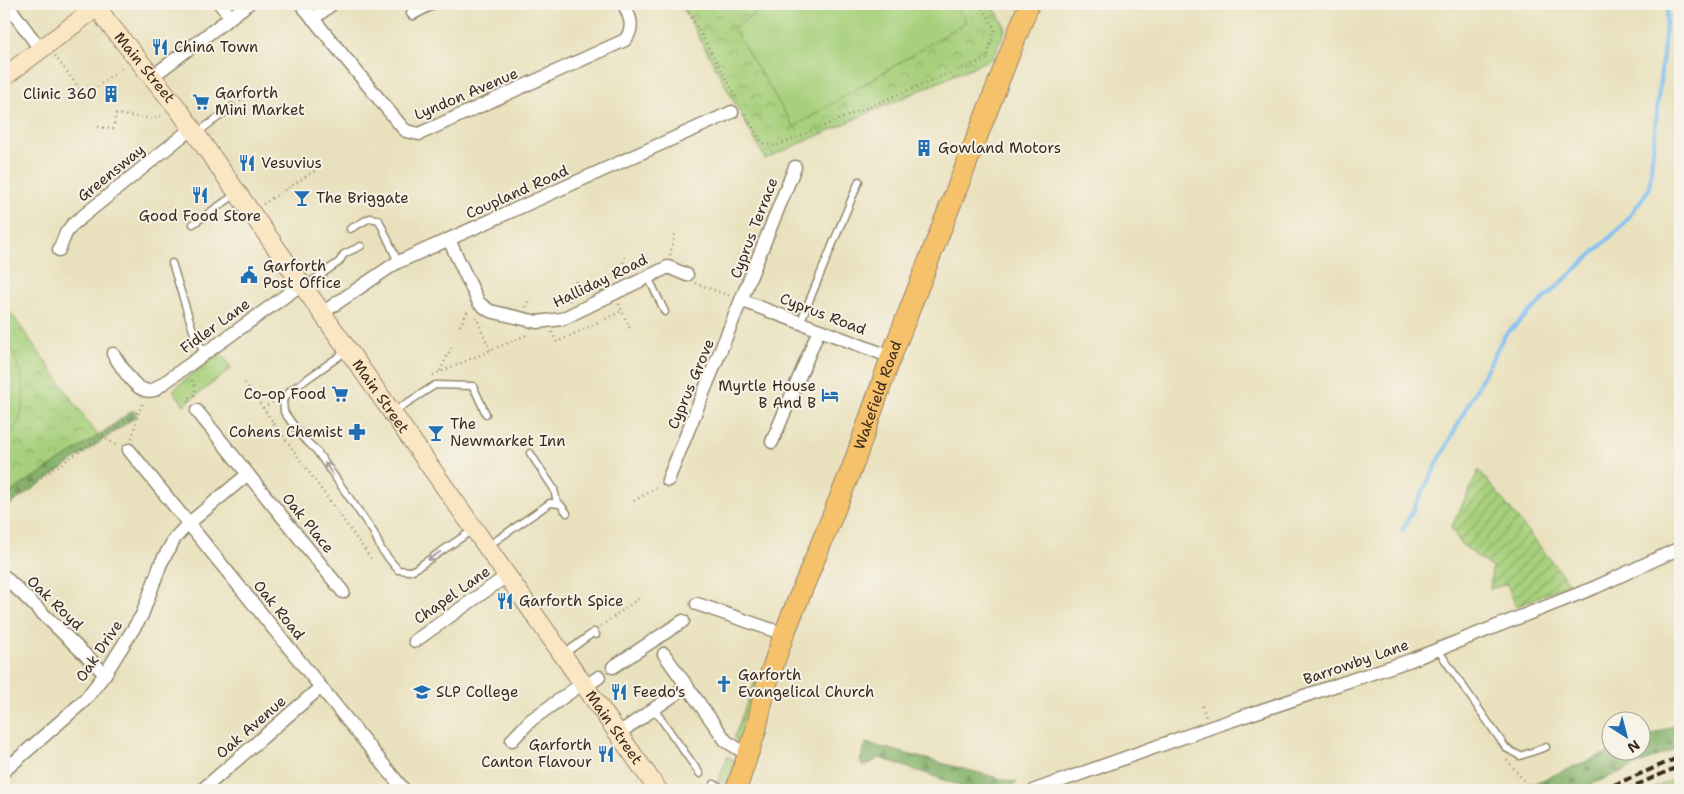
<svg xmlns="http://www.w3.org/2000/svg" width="1684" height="794" font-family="'Shantell Sans',sans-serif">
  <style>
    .grass { fill: url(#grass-tufts); stroke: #717d4d }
    .forest { fill: url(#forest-firs); stroke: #606e45 }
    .park { fill: url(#park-crowns); stroke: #717d4d }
    .garden { fill: url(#garden-furrows); stroke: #717d4d }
    .pitch { fill: #a7d07c; stroke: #717d4d }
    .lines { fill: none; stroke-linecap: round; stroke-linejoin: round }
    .stream { stroke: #7dbff2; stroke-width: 4 }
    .lane-casing { stroke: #92866e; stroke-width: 9 }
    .street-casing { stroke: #92866e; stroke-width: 15 }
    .secondary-casing { stroke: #92866e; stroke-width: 20 }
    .primary-casing { stroke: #92866e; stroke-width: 22 }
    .path { stroke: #92866e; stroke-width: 2.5; stroke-dasharray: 1 4; stroke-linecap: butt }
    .lane { stroke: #fff; stroke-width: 6 }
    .street { stroke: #fff; stroke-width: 12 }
    .secondary { stroke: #fbe6c4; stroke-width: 18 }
    .primary { stroke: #f5c16b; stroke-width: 20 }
    .rail { stroke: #3b2a1e; stroke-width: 4; stroke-dasharray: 8 4; stroke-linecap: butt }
    .oneway { stroke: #a79f9a }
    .labels { text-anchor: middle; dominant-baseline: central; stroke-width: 4; stroke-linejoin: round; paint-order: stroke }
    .poi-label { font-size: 15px; fill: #3b2a1e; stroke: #f7f3e8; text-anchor: start }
    .street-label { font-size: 15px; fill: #3b2a1e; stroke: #f7f3e8 }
  </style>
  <defs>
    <pattern id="grass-tufts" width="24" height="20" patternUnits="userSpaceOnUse" patternTransform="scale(1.25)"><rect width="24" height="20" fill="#a7d07c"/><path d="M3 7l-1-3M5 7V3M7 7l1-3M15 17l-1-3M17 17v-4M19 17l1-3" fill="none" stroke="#89a965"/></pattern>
    <pattern id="forest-firs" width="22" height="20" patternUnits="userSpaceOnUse" patternTransform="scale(1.25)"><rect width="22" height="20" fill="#85b26c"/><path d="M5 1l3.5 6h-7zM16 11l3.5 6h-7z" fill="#6e9158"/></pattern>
    <pattern id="park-crowns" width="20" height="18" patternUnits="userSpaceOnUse" patternTransform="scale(1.25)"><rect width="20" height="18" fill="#a7d07c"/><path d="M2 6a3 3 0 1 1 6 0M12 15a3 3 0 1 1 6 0" fill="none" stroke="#89a965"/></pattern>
    <pattern id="garden-furrows" width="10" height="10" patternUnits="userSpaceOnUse" patternTransform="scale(1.25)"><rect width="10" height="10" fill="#a7d07c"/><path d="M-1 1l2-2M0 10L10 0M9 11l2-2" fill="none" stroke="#89a965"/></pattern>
  </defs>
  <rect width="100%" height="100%" fill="#f7f3e8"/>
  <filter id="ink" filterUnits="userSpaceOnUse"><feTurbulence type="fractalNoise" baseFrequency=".02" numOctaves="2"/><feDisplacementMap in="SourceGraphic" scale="10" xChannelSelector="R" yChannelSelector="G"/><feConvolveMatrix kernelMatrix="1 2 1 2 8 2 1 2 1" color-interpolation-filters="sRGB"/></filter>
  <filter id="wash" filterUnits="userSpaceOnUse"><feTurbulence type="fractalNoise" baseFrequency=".0096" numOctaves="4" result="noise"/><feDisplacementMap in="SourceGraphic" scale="20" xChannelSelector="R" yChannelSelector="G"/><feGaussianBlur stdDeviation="1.12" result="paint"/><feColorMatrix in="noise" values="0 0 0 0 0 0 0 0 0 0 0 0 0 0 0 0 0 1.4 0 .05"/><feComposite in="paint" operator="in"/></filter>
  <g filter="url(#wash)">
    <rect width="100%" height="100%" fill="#e9e1bd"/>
    <g class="grass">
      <path d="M219,351L232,368L184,405L173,390Z"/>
      <path d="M758,673L762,674L743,741L739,742L734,738Z"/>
      <path d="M727,756L735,761L728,784L718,781Z"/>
      <path d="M1680,777V790H1649Z"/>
    </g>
    <g class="forest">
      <path d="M133,410L137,416L4,509V496L98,436Z"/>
      <path d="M1680,723V747L1578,790H1518L1611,751L1642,752V739Z"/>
      <path d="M866,743L1017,783L998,790H961L959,785L880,758L863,767L860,761Z"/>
    </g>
    <g class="park">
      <path d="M681,4H992L1006,28L993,58L765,159Z"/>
      <path d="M4,303L98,436L4,496Z"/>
    </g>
    <path class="garden" d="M1479,470L1569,583L1516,607L1507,584L1490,589L1492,568L1461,544L1451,528Z"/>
    <g class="pitch">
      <path d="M771,4H954L966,22L794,127L733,28Z"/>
      <path d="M4,336C17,354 27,389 22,411C19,423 12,432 4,441Z"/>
    </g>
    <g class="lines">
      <path class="stream" d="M1402,531L1504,336L1623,225L1649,189L1668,4"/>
    </g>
  </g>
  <g filter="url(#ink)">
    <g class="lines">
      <g class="lane-casing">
        <g id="lane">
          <path d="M197,133L232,107"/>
          <path d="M193,224L236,194"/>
          <path d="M350,229L370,218L379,220L398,262"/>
          <path d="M172,263L195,337L205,353"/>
          <path d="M648,277L665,312"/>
          <path d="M305,286L339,262L344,254L361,246"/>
          <path d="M800,323L859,181"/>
          <path d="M348,350L290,391L283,400L284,412L302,437L316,450L374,533L381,549L398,570L410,571L415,569L473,530"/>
          <path d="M393,412L435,385L473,386L486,414"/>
          <path d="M530,453L554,489L557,503"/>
          <path d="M488,546L550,503L560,504L567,513"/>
          <path d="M1438,650L1506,748L1520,756L1546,747"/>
          <path d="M564,654L594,632L596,635"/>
          <path d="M654,709L700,774"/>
          <path d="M714,784L726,790"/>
        </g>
      </g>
      <g class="street-casing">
        <g id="street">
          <path d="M7,4L40,49"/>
          <path d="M220,4L231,17"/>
          <path d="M301,4L402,127L406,131L419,134L625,40C635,27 630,17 624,4"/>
          <path d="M413,13L430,4"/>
          <path d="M313,19L332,4"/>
          <path d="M153,76L248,4"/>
          <path d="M449,240L479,303L490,311L537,322L562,319L668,267L687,275"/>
          <path d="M59,250L66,233L72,225L192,128"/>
          <path d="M743,301L891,357"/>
          <path d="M322,313L396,263L732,112"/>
          <path d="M113,354C122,366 136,396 154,390L302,284"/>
          <path d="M197,411L343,592"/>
          <path d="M772,442L819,330"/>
          <path d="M129,450L404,790"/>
          <path d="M668,480L795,167"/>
          <path d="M4,576L105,674"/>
          <path d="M697,604L784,634"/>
          <path d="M415,641L508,575"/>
          <path d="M664,654L726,741L748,755"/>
          <path d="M613,667L683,621"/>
          <path d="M586,686L599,677"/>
          <path d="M619,733L687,686"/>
          <path d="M512,740L531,720L583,683"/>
          <path d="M4,771L85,700L105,674L142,615L161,563L175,538L188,524L248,474"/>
          <path d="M202,790L321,687"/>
          <path d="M1035,790L1209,728L1411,660L1596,587L1680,548"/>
        </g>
      </g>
      <g class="secondary-casing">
        <g id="secondary">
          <path id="s1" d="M96,4L106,20L179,110L658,790"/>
          <path d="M4,77L97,7"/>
        </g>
      </g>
      <g class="primary-casing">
        <g id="primary">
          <path id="s2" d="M736,790L756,730L765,689L784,634L852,468L891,357L1029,4"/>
        </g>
      </g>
      <g class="path">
        <path d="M684,4L738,100"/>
        <path d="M980,4L995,29L990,45"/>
        <path d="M55,56L85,96"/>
        <path d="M81,99L124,66"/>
        <path d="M240,102L250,96"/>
        <path d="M745,114L762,143L776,146L954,71L987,59L990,45"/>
        <path d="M98,127L113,129L116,114L153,119L163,115"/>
        <path d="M263,204L316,170"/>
        <path d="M670,255L675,234"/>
        <path d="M619,277L625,257"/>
        <path d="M695,283L730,296"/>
        <path d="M569,301L576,281"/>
        <path d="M619,304L631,331"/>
        <path d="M526,307L529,299"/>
        <path d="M476,317L490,350"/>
        <path d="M460,326L468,310"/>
        <path d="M552,332L557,342L622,311"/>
        <path d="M440,371L451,348"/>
        <path d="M433,375L529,334"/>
        <path d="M245,383L372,560"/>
        <path d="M189,402L188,399L195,394V387L191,377"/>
        <path d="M263,408L274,401"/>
        <path d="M102,437L117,445"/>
        <path d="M132,438L139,412"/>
        <path d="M634,501L659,486"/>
        <path d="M4,503L140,410L143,402"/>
        <path d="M601,626L642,596"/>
        <path d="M1202,706L1206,717"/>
        <path d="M1507,760L1531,790"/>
      </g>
      <use href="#lane" class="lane"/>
      <use href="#street" class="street"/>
      <use href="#secondary" class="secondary"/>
      <use href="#primary" class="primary"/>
      <g class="rail">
        <path d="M1602,790L1680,757"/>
        <path d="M1625,790L1680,766"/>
      </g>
    </g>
    <defs><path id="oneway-shaft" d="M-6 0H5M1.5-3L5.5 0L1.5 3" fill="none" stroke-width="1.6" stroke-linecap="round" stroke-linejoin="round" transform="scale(1.25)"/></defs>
    <g class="oneway">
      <use href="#oneway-shaft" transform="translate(329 469) rotate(-124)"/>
      <use href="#oneway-shaft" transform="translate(434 556) rotate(146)"/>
    </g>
  </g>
  <defs>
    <g id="restaurant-bare" transform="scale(1.35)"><path d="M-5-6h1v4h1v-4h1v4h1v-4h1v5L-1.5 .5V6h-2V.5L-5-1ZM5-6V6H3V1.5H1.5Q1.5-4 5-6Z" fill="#1f6fb2" stroke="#f7f3e8" stroke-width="2.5" paint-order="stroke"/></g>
    <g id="building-bare" transform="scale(1.35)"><path d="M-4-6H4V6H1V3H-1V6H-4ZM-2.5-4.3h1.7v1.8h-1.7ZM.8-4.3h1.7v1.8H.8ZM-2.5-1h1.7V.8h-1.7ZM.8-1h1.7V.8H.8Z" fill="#1f6fb2" stroke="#f7f3e8" stroke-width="2.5" paint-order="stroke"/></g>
    <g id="supermarket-bare" transform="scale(1.35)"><path d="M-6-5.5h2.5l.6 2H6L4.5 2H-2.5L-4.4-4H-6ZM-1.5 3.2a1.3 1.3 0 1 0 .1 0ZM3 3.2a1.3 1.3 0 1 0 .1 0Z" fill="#1f6fb2" stroke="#f7f3e8" stroke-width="2.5" paint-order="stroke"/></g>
    <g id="bar-bare" transform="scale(1.35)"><path d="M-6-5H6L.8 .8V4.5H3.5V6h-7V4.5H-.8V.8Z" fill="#1f6fb2" stroke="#f7f3e8" stroke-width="2.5" paint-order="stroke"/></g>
    <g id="civic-bare" transform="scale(1.35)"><path d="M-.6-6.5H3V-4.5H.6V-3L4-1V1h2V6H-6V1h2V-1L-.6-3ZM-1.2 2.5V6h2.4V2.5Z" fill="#1f6fb2" stroke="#f7f3e8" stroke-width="2.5" paint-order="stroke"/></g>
    <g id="hotel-bare" transform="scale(1.35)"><path d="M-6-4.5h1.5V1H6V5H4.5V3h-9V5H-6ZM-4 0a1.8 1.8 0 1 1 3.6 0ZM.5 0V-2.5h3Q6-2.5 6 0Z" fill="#1f6fb2" stroke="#f7f3e8" stroke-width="2.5" paint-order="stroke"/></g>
    <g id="pharmacy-bare" transform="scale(1.35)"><path d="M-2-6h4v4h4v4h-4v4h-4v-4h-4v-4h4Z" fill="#1f6fb2" stroke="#f7f3e8" stroke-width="2.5" paint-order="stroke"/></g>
    <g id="church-bare" transform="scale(1.35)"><path d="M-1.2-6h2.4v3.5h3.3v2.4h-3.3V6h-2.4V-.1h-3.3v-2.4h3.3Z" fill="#1f6fb2" stroke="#f7f3e8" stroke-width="2.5" paint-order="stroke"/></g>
    <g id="university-bare" transform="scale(1.35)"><path d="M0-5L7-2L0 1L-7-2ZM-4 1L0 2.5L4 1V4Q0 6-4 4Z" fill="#1f6fb2" stroke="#f7f3e8" stroke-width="2.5" paint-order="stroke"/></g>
  </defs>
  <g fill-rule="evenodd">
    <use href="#restaurant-bare" x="160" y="47"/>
    <use href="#building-bare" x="111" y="94"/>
    <use href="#supermarket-bare" x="201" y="102"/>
    <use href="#building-bare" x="924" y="148"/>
    <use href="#restaurant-bare" x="247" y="163"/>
    <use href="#restaurant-bare" x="200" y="195"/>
    <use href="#bar-bare" x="302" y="198"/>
    <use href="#civic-bare" x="249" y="275"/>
    <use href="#supermarket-bare" x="340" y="394"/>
    <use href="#hotel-bare" x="830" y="395"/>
    <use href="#pharmacy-bare" x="357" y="432"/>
    <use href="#bar-bare" x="436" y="433"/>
    <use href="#restaurant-bare" x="505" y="601"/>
    <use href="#church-bare" x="724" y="684"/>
    <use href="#university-bare" x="422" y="692"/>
    <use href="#restaurant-bare" x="619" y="692"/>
    <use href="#restaurant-bare" x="606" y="754"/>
  </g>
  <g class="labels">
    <g class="poi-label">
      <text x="174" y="47">China Town</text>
      <text x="215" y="93">Garforth<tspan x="215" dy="17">Mini Market</tspan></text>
      <text x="97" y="94" text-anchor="end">Clinic 360</text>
      <text x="938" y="148">Gowland Motors</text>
      <text x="261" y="163">Vesuvius</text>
      <text x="316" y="198">The Briggate</text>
      <text x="200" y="216" text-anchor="middle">Good Food Store</text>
      <text x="263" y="266">Garforth<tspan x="263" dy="17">Post Office</tspan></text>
      <text x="816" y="386" text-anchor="end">Myrtle House<tspan x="816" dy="17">B And B</tspan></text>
      <text x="326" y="394" text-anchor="end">Co-op Food</text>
      <text x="450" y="424">The<tspan x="450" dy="17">Newmarket Inn</tspan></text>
      <text x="343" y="432" text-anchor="end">Cohens Chemist</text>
      <text x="519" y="601">Garforth Spice</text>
      <text x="738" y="675">Garforth<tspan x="738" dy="17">Evangelical Church</tspan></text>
      <text x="436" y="692">SLP College</text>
      <text x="633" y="692">Feedo's</text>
      <text x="592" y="745" text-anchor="end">Garforth<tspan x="592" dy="17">Canton Flavour</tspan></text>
    </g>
    <g class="street-label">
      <text stroke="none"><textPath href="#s1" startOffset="80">Main Street</textPath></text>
      <text transform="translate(466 94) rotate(-23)">Lyndon Avenue</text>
      <text transform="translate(111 173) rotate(-39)">Greensway</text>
      <text transform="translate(517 192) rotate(-24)">Coupland Road</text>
      <text transform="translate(754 228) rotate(-69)">Cyprus Terrace</text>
      <text transform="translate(600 281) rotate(-26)">Halliday Road</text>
      <text transform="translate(823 314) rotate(21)">Cyprus Road</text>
      <text transform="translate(215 326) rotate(-36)">Fidler Lane</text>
      <text transform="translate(691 384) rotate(-67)">Cyprus Grove</text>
      <text stroke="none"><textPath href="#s1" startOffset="485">Main Street</textPath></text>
      <text stroke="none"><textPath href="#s2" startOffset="420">Wakefield Road</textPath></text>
      <text transform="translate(308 523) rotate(51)">Oak Place</text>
      <text transform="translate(452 595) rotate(-35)">Chapel Lane</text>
      <text transform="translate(55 603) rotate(44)">Oak Royd</text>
      <text transform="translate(279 610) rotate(51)">Oak Road</text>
      <text transform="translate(99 651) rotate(-56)">Oak Drive</text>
      <text transform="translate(1356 662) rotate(-19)">Barrowby Lane</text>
      <text transform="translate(251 727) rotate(-41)">Oak Avenue</text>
      <text stroke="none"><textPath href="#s1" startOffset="890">Main Street</textPath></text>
    </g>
  </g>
  <rect width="1684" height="794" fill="none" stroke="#f7f3e8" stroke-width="20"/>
  <g transform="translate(1626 736) rotate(144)"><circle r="24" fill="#f7f3e8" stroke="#aca397"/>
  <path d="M0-4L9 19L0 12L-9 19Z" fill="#1f6fb2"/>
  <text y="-8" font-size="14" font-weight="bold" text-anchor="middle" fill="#3b2a1e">N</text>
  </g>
</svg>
